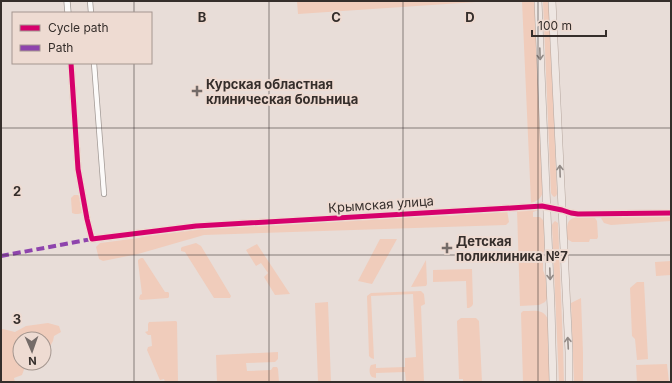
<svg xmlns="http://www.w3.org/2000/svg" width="672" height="383" font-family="Inter,sans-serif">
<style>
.green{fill:#f0ccbb}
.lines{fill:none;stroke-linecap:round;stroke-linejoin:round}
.minor-casing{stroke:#a19995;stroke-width:6}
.tertiary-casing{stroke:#a19995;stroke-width:7}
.primary-casing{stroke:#b4a59d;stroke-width:8}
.minor{stroke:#fcfaf9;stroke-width:4.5}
.tertiary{stroke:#fcfaf9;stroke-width:5.5}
.primary{stroke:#eee6e2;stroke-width:7}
.quiet{stroke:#8e44ad;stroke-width:4;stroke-dasharray:8 4;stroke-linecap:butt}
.cycleway-casing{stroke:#eedbd2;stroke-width:8}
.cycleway{stroke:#d6006c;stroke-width:5}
.oneway{stroke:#928a86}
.grid{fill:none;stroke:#352e2b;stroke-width:1;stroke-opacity:0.55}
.poi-dot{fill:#746b68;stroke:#eedbd2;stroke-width:1.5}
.labels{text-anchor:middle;stroke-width:4;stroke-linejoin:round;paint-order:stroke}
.poi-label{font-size:13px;font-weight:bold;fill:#352e2b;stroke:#eedbd2;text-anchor:start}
.street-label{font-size:13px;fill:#352e2b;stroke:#eedbd2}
.grid-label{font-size:13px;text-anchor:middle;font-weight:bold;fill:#352e2b;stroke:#eedbd2;stroke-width:4;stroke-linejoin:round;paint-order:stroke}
</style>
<rect width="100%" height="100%" fill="#e8ddd8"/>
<g class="green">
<path d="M 297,1 L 491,1 L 298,14 Z"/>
<path d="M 522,1 L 535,1 L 543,192 C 541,198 538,201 531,203 Z"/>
<path d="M 543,1 L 549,1 L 557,194 L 556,196 L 554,197 L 552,195 L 551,193 Z"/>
<path d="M 74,195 L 78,195 L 80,196 L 83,213 L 78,214 L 75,214 L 72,213 L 71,198 Z"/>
<path d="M 539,207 L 538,210 L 533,212 L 533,217 L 540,217 L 543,220 L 545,224 L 545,245 L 543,256 L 543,270 L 547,281 L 548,297 L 545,302 L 539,305 L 520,306 L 517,209 Z"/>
<path d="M 507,210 L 509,222 L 506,225 L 204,235 L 138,254 L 103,261 L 99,259 L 96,247 L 100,243 L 139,238 L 149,235 L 195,229 L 433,214 L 444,216 L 460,215 L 470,212 Z"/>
<path d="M 671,214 L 671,221 L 611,225 L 604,223 L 601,218 L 603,216 Z"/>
<path d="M 591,217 L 595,218 L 597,221 L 598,237 L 597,239 L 590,239 L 589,242 L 572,242 L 567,239 C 566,215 570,218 591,217 Z"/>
<path d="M 555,221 L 558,223 L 563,347 L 564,382 L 559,382 L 552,225 L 553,223 Z"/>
<path d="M 380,239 L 397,239 L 372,284 L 358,281 Z"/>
<path d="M 196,243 L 201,246 L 231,296 L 230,298 L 214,298 L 185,252 L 181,251 L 181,248 L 182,247 Z"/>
<path d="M 257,244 L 290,294 L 275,295 L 264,277 L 268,273 L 261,263 L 256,266 L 246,250 Z"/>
<path d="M 141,258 L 143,258 L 165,292 L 168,292 L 169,293 L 169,297 L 168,298 L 141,300 L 139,299 L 140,295 L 142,294 L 138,262 L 138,260 Z"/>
<path d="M 426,260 L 427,284 L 426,286 L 411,287 Z"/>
<path d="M 671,261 L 671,275 L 656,276 L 655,262 Z"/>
<path d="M 472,269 L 473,304 L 472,306 L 469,308 L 467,308 L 466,281 L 433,282 L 433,270 Z"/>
<path d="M 637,282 L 644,282 L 648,359 L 637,360 L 635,339 L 632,336 L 630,288 Z"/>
<path d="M 421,291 L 424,294 L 425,304 L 421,306 L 424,382 L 406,382 L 405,372 L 376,373 L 376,378 L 372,377 C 369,374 369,368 371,365 L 376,364 L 376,368 L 405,367 L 405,358 L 416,357 L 413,294 L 371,296 L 374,359 L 371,358 L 369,356 L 367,296 L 371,293 Z"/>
<path d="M 581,298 L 583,353 L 583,381 L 582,382 L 574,382 L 571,303 Z"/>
<path d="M 328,302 L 331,382 L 318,382 L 315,303 Z"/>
<path d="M 523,311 C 533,311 543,308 548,319 L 550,382 L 523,382 L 521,313 Z"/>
<path d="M 461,318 L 476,318 L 479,321 L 482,382 L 463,382 L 463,379 L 459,379 L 457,321 Z"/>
<path d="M 176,321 L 177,322 L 178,382 L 165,382 L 164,379 L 160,380 L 159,378 L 147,350 L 148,347 L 152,346 L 151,335 L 148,335 L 145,332 L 148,331 L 148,324 L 149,322 Z"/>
<path d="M 48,323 L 59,326 L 61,332 L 54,336 L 53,341 L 47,352 L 44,352 L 44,339 L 20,339 L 20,355 L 15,357 L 20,358 L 20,363 L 26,363 L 26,364 L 22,375 L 14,378 L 15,382 L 1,382 L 1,329 L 3,329 L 15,332 L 26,326 Z"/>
<path d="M 278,352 L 278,359 L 275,362 L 246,363 L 247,371 L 271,370 L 273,367 L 277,367 L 278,369 L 279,382 L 217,382 L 216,355 Z"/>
<path d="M 667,364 L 669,382 L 637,382 L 636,365 Z"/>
</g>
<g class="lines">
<g class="minor-casing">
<g id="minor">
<path d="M 90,1 L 91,13"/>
<path d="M 94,63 L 104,194"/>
</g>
</g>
<g class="tertiary-casing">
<g id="tertiary">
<path d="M 67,1 L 68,13"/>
<path d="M 71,63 L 78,169 L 87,219 L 92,239 L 196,226 L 511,208 L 542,206 L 562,210 L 571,213 L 578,214 L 671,213"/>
</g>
</g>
<g class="primary-casing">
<g id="primary">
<path d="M 538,1 L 551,307 L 553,382"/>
<path d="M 552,1 L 569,352 L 569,382"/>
</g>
</g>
<use href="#minor" class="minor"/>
<use href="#tertiary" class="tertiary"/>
<use href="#primary" class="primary"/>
<path class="quiet" d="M 1,256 L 92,239"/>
<g class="cycleway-casing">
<path id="cycleway" d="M 71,63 L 78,169 L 87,219 L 92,239 L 196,226 L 511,208 L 542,206 L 562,210 L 571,213 L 578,214 L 671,213"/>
</g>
<use href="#cycleway" class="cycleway"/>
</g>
<defs><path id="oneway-shaft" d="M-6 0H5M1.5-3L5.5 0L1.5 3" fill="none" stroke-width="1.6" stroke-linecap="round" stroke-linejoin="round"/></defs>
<g class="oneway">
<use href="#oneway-shaft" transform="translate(540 54) rotate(88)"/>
<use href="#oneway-shaft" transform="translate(560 171) rotate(-92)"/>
<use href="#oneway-shaft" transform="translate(550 274) rotate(88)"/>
<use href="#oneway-shaft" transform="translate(568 343) rotate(-93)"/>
</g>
<path class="grid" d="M 134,1 L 134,13M 269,1 L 269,382M 403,1 L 403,382M 538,1 L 538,382M 134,63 L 134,382M 1,128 L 671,128M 1,255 L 671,255"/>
<g class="poi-dot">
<path d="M195 85h4v4h4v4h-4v4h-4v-4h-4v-4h4z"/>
<path d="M445 242h4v4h4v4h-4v4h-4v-4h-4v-4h4z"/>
</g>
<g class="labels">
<g class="poi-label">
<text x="206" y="89">Курская областная<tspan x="206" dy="15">клиническая больница</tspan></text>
<text x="456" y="246">Детская<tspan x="456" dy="15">поликлиника №7</tspan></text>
</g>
<g class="street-label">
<text transform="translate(381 204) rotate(-4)" y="5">Крымская улица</text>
</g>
</g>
<g class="grid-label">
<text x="202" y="22">B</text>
<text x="336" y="22">C</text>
<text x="470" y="22">D</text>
<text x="17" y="196">2</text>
<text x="17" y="324">3</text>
</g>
<rect width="672" height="383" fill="none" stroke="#352e2b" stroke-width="4"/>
<rect x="12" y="12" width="140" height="52" fill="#eedbd2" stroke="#a4968f"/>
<rect x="20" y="25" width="20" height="6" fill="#d6006c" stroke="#a4968f"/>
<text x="48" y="32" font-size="12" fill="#352e2b">Cycle path</text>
<rect x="20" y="45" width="20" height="6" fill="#8e44ad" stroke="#a4968f"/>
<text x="48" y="52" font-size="12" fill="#352e2b">Path</text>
<g transform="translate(32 351) rotate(178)"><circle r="19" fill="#eedbd2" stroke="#a4968f"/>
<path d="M0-3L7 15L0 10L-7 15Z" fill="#746b68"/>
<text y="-6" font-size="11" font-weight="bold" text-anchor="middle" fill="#352e2b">N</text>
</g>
<path d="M532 30v6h74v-6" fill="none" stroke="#352e2b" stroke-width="2"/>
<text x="538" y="30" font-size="12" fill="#352e2b" stroke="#eedbd2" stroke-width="3" paint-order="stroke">100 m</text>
</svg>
